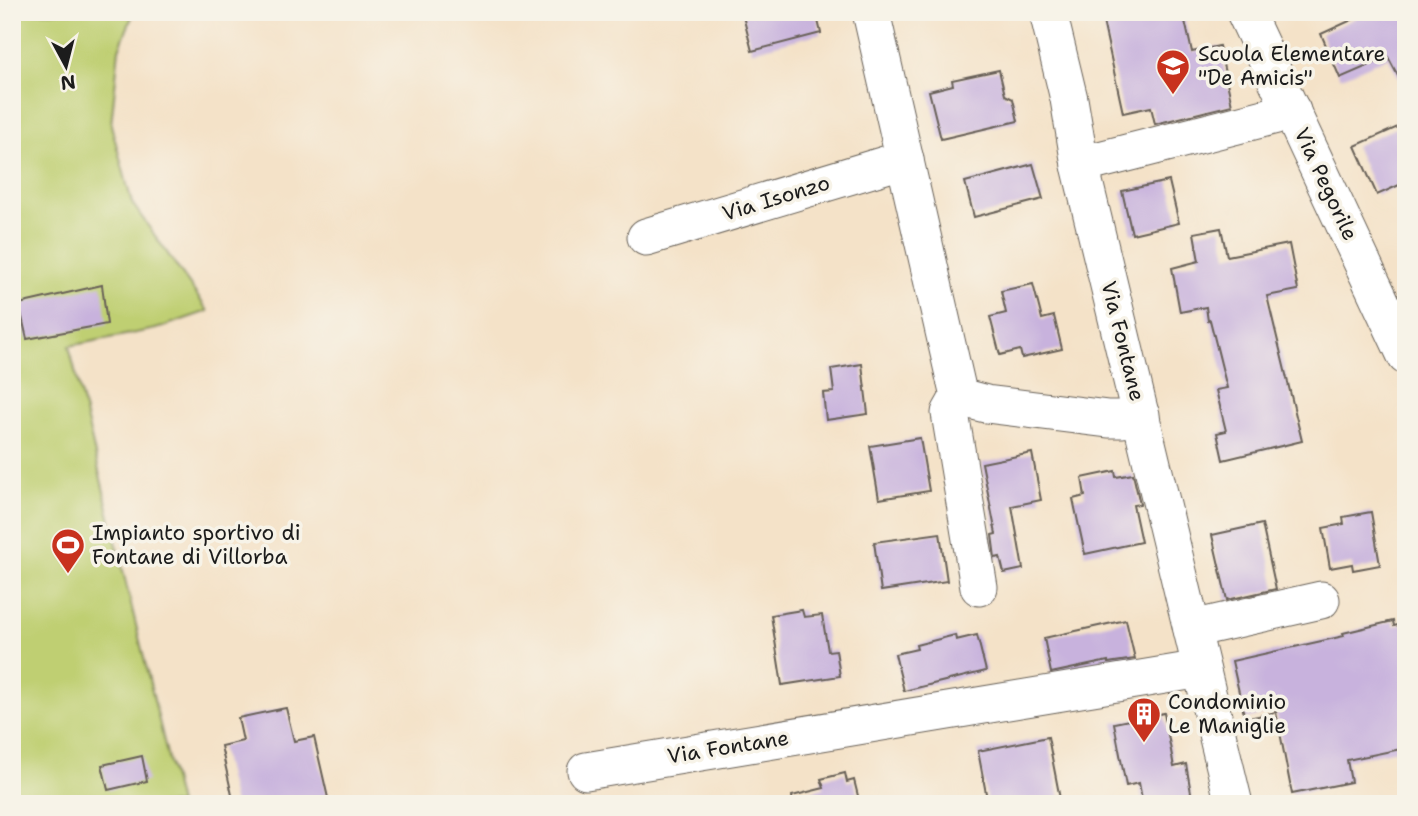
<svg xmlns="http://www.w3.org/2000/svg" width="1418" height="816" font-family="'Shantell Sans',sans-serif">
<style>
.green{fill:#bfcf72;stroke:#6e7647;stroke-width:2}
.building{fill:#c8b2dd}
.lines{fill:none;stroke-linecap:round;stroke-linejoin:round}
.minor-casing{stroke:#686158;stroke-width:39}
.minor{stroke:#fff;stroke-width:37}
.labels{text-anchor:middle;stroke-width:7;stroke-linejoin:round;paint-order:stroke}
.poi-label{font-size:21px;fill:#1c1c1c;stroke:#f7f3e8;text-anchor:start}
.street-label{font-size:21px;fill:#1c1c1c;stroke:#f7f3e8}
</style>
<rect width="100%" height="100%" fill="#f7f3e8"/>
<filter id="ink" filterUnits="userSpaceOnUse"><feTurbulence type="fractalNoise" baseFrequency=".0143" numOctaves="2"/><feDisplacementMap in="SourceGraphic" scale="14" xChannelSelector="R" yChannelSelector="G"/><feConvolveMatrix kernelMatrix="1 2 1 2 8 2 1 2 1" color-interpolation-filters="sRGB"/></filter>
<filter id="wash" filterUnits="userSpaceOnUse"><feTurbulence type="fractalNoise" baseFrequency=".00686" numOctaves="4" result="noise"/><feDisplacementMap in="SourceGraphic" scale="28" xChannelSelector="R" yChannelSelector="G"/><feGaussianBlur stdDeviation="1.57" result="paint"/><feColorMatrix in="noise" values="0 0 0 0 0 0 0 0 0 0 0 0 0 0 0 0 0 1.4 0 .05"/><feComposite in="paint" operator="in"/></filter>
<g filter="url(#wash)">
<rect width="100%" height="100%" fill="#f4e2c8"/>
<path class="green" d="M 12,12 L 134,12 L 119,49 L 111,125 L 132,203 L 208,311 L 156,329 L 69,346 L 179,804 L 12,804 Z"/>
<g id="blocks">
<g class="building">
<path d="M 742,12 L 816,12 L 821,33 L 752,51 Z"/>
<path d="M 1101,12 L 1183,12 L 1192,52 L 1219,46 L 1232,105 L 1155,124 L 1151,107 L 1123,113 Z"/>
<path d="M 1353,12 L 1406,12 L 1406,91 L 1388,57 L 1340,78 L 1321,34 L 1356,18 Z"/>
<path d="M 999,70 L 1005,95 L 1013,99 L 1018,121 L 941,139 L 929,91 L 953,85 L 952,80 Z"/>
<path d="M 1400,126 L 1406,139 L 1406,182 L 1377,195 L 1355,146 Z"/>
<path d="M 1033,164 L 1043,199 L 974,217 L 965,182 Z"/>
<path d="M 1169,181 L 1179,223 L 1132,234 L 1122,191 Z"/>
<path d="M 1221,228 L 1227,256 L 1289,244 L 1298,290 L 1267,296 L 1302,441 L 1223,460 L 1217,433 L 1226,431 L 1216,390 L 1227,388 L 1210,320 L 1208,321 L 1206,307 L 1180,312 L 1172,268 L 1199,261 L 1194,233 Z"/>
<path d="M 1033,284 L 1042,319 L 1054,316 L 1062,349 L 1022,358 L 1020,350 L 1000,355 L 990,317 L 1006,313 L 1001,291 Z"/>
<path d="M 102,285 L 107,324 L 27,339 L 19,304 Z"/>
<path d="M 862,364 L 868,414 L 826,420 L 823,393 L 834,392 L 831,369 Z"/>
<path d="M 920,438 L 929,491 L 879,499 L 870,446 Z"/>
<path d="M 1032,453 L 1041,500 L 1012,506 L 1023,569 L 1004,573 L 1000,557 L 995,558 L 992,535 L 996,534 L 982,463 Z"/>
<path d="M 1115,471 L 1116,477 L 1133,474 L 1140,504 L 1133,505 L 1141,542 L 1085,554 L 1073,499 L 1085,496 L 1082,478 Z"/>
<path d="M 1371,512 L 1380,565 L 1353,570 L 1352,564 L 1330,568 L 1323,528 L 1344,524 L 1343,517 Z"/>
<path d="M 1262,524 L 1276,589 L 1227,600 L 1212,535 Z"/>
<path d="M 940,533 L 947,581 L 881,591 L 874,542 Z"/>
<path d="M 802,610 L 804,617 L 822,615 L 828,651 L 836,650 L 840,676 L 782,685 L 771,615 Z"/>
<path d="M 1126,620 L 1135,659 L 1108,663 L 1108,661 L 1051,673 L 1044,638 Z"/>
<path d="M 1393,621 L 1394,626 L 1406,623 L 1406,748 L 1347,760 L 1351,782 L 1292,794 L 1276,712 L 1245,719 L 1232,661 L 1344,636 L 1343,633 Z"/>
<path d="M 955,635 L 956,640 L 977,635 L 986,671 L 904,691 L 895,654 L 917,649 L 916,645 Z"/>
<path d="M 286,708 L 294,741 L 314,737 L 328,798 L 302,804 L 234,804 L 221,746 L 243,741 L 238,718 Z"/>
<path d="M 1164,713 L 1174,767 L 1186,764 L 1193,804 L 1143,804 L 1139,783 L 1126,786 L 1114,723 Z"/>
<path d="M 1048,737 L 1061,804 L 988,804 L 978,751 Z"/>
<path d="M 142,756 L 147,781 L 108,790 L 102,765 Z"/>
<path d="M 845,773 L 847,782 L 854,780 L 860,804 L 793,804 L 792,796 L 824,788 L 821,779 Z"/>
</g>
</g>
</g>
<g filter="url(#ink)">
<use href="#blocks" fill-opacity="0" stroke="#686158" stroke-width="2"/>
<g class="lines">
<g class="minor-casing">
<g id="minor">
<path d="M 871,12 L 959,397 L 950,413 L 979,587"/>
<path d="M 1048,12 L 1069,99 L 1080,165 L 1234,804"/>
<path d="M 1245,12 L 1406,356"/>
<path d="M 1080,165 L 1292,111"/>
<path d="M 646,237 L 905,159"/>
<path d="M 959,397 L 986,404 L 1108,419 L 1123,419 L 1141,415"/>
<path d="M 1192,629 L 1321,600"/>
<path d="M 586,771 L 1201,669"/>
</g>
</g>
<use href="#minor" class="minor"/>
</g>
</g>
<defs>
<g id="school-pin" transform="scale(1.75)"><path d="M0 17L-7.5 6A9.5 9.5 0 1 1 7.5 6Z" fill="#c8321e" stroke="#f7f3e8"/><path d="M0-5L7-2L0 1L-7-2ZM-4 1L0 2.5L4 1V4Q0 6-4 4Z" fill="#fff"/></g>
<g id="stadium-pin" transform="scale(1.75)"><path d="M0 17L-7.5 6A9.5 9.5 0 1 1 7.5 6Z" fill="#c8321e" stroke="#f7f3e8"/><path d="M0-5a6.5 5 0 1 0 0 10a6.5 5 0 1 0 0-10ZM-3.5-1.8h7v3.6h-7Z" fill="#fff"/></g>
<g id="building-pin" transform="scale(1.75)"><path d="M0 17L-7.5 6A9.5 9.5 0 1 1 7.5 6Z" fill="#c8321e" stroke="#f7f3e8"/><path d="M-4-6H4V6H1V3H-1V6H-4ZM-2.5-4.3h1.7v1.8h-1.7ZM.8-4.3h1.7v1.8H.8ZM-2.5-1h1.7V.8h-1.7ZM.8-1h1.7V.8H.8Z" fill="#fff"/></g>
</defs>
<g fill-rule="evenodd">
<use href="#school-pin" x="1173" y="66"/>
<use href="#stadium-pin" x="68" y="545"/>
<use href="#building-pin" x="1144" y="714"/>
</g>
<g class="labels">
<g class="poi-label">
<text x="1198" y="61">Scuola Elementare<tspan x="1198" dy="24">"De Amicis"</tspan></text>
<text x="92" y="540">Impianto sportivo di<tspan x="92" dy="24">Fontane di Villorba</tspan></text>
<text x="1168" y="709">Condominio<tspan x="1168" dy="24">Le Maniglie</tspan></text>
</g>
<g class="street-label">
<text transform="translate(1326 184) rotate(65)" y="7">Via Pegorile</text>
<text transform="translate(776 198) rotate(-17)" y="7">Via Isonzo</text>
<text transform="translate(1123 341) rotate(76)" y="7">Via Fontane</text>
<text transform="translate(728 747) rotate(-9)" y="7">Via Fontane</text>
</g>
</g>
<rect width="1418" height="816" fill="none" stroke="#f7f3e8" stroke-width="42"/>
<g transform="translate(66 66) rotate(173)" stroke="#f7f3e8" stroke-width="5" paint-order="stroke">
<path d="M0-5L12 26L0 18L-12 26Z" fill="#1c1c1c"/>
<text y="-10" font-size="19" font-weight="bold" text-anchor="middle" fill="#1c1c1c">N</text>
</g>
</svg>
